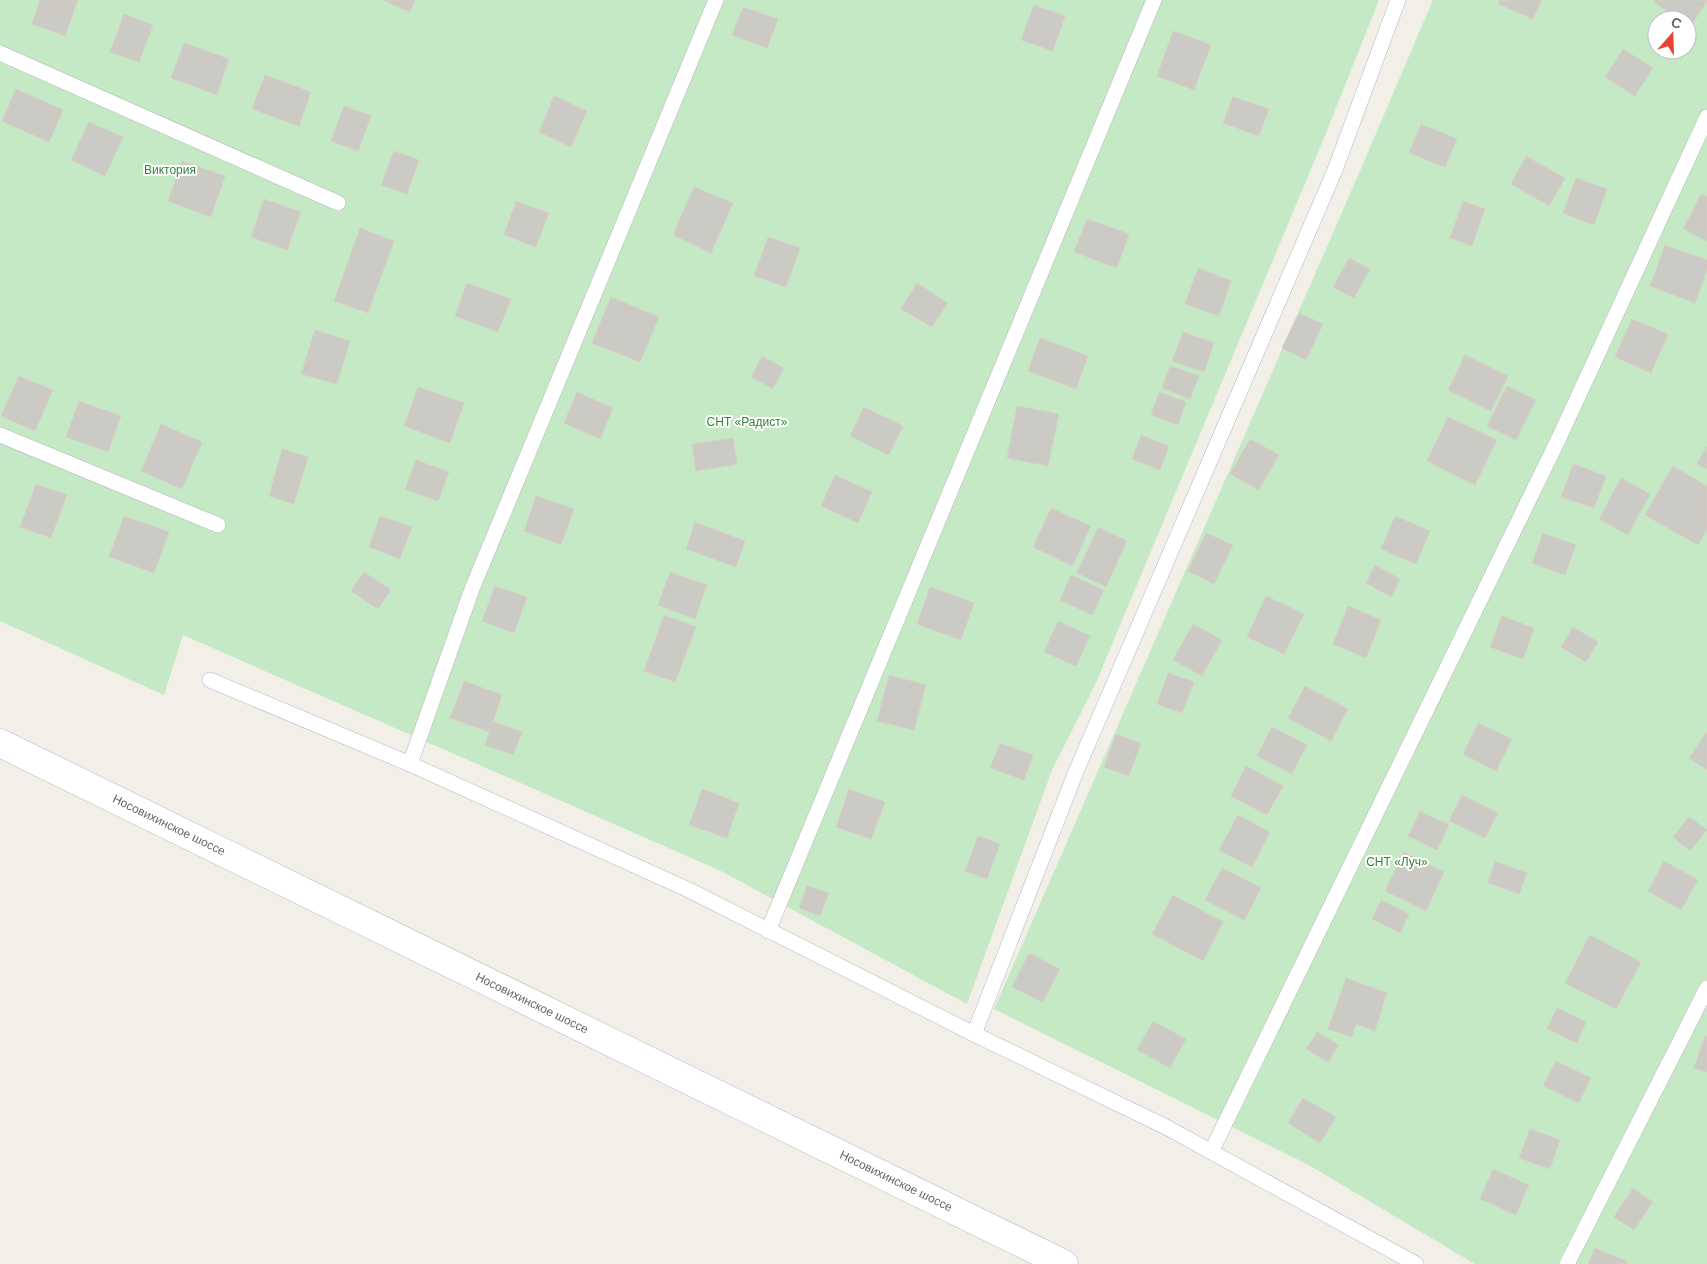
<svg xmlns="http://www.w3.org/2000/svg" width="1707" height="1264" font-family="Arial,sans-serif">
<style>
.green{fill:#c5e8c5;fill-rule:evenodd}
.building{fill:#cccac5;stroke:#d6d1c6}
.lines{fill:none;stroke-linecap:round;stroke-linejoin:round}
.service-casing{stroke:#b5b8bc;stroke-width:16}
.secondary-casing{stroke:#b6babf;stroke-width:29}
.service{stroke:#fff;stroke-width:15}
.secondary{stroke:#fff;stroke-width:28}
.labels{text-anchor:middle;stroke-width:4;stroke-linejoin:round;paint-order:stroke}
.park-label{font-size:12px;fill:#348238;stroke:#fff}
.street-label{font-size:12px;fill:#5f6368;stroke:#fff}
</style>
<rect width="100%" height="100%" fill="#f1efe8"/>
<g class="green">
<path d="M 0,0 L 1379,0 L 1324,138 L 1095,685 L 1052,770 L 967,1004 L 721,871 L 183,635 L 164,695 L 0,621 Z"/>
<path d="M 1433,0 L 1707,0 L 1707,1264 L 1475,1264 L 1307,1164 L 994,1009 L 1360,171 ZM 1657,20 L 1687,20 L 1687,50 L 1657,50 Z"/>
</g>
<g class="building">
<path d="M 40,0 L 78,0 L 65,36 L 32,24 Z"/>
<path d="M 382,0 L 415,0 L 410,12 Z"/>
<path d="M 1500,0 L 1542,0 L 1533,19 L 1498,4 Z"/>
<path d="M 1655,0 L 1707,0 L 1707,1 L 1691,26 L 1687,24 L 1687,20 L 1681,20 L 1654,2 Z"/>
<path d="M 1034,5 L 1065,16 L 1053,51 L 1021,40 Z"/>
<path d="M 743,7 L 778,19 L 767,48 L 732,35 Z"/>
<path d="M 124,14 L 153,25 L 139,62 L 110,52 Z"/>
<path d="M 1173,31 L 1211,45 L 1194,90 L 1157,76 Z"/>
<path d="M 184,43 L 229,59 L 217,95 L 171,78 Z"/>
<path d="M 1623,49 L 1653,68 L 1635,96 L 1605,77 Z"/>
<path d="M 265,75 L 311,92 L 299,126 L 252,109 Z"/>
<path d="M 16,89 L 63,110 L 49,142 L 2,121 Z"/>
<path d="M 554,96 L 587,111 L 571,147 L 539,132 Z"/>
<path d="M 1233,97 L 1269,109 L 1259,136 L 1223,123 Z"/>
<path d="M 344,106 L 371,116 L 358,151 L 331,141 Z"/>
<path d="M 89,122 L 123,137 L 105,176 L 71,160 Z"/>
<path d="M 1421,124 L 1457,139 L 1445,167 L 1409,153 Z"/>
<path d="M 394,151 L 419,160 L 407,194 L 381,185 Z"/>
<path d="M 1526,156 L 1565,178 L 1549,206 L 1511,184 Z"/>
<path d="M 182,161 L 225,176 L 211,217 L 168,201 Z"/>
<path d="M 1576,178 L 1607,189 L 1594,225 L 1563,213 Z"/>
<path d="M 694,187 L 733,203 L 711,253 L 673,235 Z"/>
<path d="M 1701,194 L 1707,197 L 1707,241 L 1683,229 Z"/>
<path d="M 264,199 L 301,212 L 287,250 L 251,237 Z"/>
<path d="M 516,201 L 549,213 L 536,247 L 504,235 Z"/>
<path d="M 1463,201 L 1485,209 L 1472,246 L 1450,238 Z"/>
<path d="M 1087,219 L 1129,234 L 1117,268 L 1074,252 Z"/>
<path d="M 360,228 L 394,241 L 368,313 L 334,301 Z"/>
<path d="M 768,237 L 800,248 L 786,287 L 754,276 Z"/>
<path d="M 1665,245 L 1707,260 L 1707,270 L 1695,303 L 1650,286 Z"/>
<path d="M 1349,258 L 1370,269 L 1354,298 L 1333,287 Z"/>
<path d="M 1198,268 L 1231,281 L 1219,316 L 1185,304 Z"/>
<path d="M 467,283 L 511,299 L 498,332 L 455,316 Z"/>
<path d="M 917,283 L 948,303 L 932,327 L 901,309 Z"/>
<path d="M 611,297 L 659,317 L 640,362 L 592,343 Z"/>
<path d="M 1299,313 L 1323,324 L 1306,360 L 1282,348 Z"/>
<path d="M 1632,319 L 1668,334 L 1651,373 L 1615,357 Z"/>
<path d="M 315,330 L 350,341 L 337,384 L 301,374 Z"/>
<path d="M 1183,332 L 1214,343 L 1204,372 L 1172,361 Z"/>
<path d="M 1040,338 L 1088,356 L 1076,389 L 1028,371 Z"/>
<path d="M 1465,355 L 1508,376 L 1491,411 L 1448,390 Z"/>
<path d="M 762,356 L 784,368 L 773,389 L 751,377 Z"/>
<path d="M 1170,366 L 1199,376 L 1190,399 L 1162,388 Z"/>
<path d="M 19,376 L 53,390 L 35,431 L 1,416 Z"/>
<path d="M 1507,386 L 1536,400 L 1516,440 L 1487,426 Z"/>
<path d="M 418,387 L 464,403 L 450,443 L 404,426 Z"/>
<path d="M 577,392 L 613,408 L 600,439 L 564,423 Z"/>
<path d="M 1159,392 L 1186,402 L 1178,425 L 1151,415 Z"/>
<path d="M 79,401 L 121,416 L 108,452 L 66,437 Z"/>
<path d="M 1017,406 L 1059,414 L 1048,466 L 1007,458 Z"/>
<path d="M 864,407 L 903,426 L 889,455 L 850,436 Z"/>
<path d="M 1448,417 L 1497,440 L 1475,485 L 1427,461 Z"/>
<path d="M 161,424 L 202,442 L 182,489 L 141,471 Z"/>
<path d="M 1141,435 L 1169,446 L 1160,470 L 1132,459 Z"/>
<path d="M 733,438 L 737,464 L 696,471 L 692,444 Z"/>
<path d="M 1250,439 L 1279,455 L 1259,490 L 1230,474 Z"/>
<path d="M 1707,446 L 1707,469 L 1697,464 Z"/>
<path d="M 282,449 L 308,457 L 294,504 L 269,496 Z"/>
<path d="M 416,460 L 449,472 L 438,501 L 405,489 Z"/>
<path d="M 1573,464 L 1606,476 L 1594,508 L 1561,497 Z"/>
<path d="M 1673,466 L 1707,486 L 1707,529 L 1698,545 L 1645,515 Z"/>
<path d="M 835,475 L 872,492 L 858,523 L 821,506 Z"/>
<path d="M 1621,478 L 1650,494 L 1628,535 L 1599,519 Z"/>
<path d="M 36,484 L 67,495 L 51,538 L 20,527 Z"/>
<path d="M 536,496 L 574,509 L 561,545 L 524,531 Z"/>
<path d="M 1051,508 L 1091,526 L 1072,566 L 1033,547 Z"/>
<path d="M 124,516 L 169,532 L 154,573 L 109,557 Z"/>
<path d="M 380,516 L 412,527 L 400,559 L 369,547 Z"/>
<path d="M 1395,516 L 1430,531 L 1416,564 L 1381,549 Z"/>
<path d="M 695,522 L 745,541 L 736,567 L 686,549 Z"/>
<path d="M 1098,527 L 1127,541 L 1106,587 L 1077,573 Z"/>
<path d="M 1206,533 L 1233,545 L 1214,584 L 1188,571 Z"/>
<path d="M 1543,533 L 1576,545 L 1565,575 L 1532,563 Z"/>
<path d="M 1375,565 L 1400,579 L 1391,597 L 1366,583 Z"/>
<path d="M 364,572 L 391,590 L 378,609 L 351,591 Z"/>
<path d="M 670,572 L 707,585 L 695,619 L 658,605 Z"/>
<path d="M 1071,575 L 1104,590 L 1092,615 L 1060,600 Z"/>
<path d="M 495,586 L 527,597 L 514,633 L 482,621 Z"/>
<path d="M 930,587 L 974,603 L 961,640 L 917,624 Z"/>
<path d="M 1266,596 L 1304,614 L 1284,654 L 1247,637 Z"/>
<path d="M 1348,606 L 1381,620 L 1366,658 L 1333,644 Z"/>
<path d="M 664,615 L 696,627 L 675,682 L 644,671 Z"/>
<path d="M 1502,616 L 1534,628 L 1523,659 L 1490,647 Z"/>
<path d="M 1058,621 L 1090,636 L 1076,666 L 1044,652 Z"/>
<path d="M 1193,624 L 1222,640 L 1202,676 L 1173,660 Z"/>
<path d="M 1573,627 L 1598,642 L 1586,662 L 1561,647 Z"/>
<path d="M 1168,673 L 1194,682 L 1182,713 L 1157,704 Z"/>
<path d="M 889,675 L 926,685 L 914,730 L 877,721 Z"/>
<path d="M 464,681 L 502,695 L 489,732 L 450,718 Z"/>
<path d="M 1305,686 L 1348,709 L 1331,741 L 1288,718 Z"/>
<path d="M 493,721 L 522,732 L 513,755 L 485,745 Z"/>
<path d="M 1478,723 L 1512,739 L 1496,771 L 1463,754 Z"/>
<path d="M 1272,727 L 1307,745 L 1292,774 L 1257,756 Z"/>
<path d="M 1707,731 L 1707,770 L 1689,758 Z"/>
<path d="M 1116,734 L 1141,743 L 1129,776 L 1104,767 Z"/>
<path d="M 1000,743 L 1033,755 L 1024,780 L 990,768 Z"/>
<path d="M 1246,766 L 1283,786 L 1267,815 L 1231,796 Z"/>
<path d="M 702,789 L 739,803 L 727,838 L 689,825 Z"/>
<path d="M 849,789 L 885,802 L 871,839 L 836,827 Z"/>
<path d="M 1462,795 L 1498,813 L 1485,838 L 1449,821 Z"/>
<path d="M 1420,811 L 1449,825 L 1437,850 L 1408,836 Z"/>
<path d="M 1238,815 L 1270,832 L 1252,867 L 1219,850 Z"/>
<path d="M 1689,817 L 1707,830 L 1690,851 L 1673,837 Z"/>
<path d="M 978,836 L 1000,844 L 987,879 L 965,871 Z"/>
<path d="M 1404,852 L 1444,872 L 1426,911 L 1385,891 Z"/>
<path d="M 1495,861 L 1527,873 L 1519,894 L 1488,883 Z"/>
<path d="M 1664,861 L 1698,880 L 1681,910 L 1648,891 Z"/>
<path d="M 1222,868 L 1261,888 L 1244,920 L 1205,900 Z"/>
<path d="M 807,886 L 829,893 L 820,916 L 799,908 Z"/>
<path d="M 1173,895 L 1223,922 L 1203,961 L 1152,934 Z"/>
<path d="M 1381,900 L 1409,914 L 1400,933 L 1372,919 Z"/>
<path d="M 1590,935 L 1641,962 L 1616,1009 L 1565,983 Z"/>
<path d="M 1029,953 L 1060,969 L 1043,1002 L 1012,987 Z"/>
<path d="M 1346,978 L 1387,993 L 1375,1031 L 1356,1024 L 1352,1037 L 1328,1029 Z"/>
<path d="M 1557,1008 L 1586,1022 L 1577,1043 L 1547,1029 Z"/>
<path d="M 1153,1021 L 1186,1039 L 1170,1068 L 1137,1050 Z"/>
<path d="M 1317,1032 L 1339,1045 L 1328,1062 L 1306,1049 Z"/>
<path d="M 1705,1036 L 1707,1036 L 1707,1072 L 1694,1068 Z"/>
<path d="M 1556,1061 L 1591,1078 L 1579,1103 L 1543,1086 Z"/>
<path d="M 1303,1098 L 1336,1117 L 1320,1143 L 1288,1123 Z"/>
<path d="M 1530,1129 L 1560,1140 L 1550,1169 L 1519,1158 Z"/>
<path d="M 1493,1169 L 1529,1185 L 1516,1215 L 1480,1199 Z"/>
<path d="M 1633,1188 L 1653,1202 L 1634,1230 L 1614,1217 Z"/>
<path d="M 1595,1248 L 1628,1262 L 1627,1264 L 1588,1264 Z"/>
</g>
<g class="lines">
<g class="service-casing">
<g id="service">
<path d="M 0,53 L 338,203"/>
<path d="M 0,435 L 218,525"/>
<path d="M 210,680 L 410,764 L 689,890 L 974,1034 L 1166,1127 L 1416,1264"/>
<path d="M 410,764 L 472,589 L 716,0"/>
<path d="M 768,931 L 1154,0"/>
<path d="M 974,1034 L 1075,774 L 1335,170 L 1398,0"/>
<path d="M 1211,1152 L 1559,438 L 1707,117"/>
<path d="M 1567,1264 L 1707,988"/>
</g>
</g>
<g class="secondary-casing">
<path id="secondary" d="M 0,743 L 1064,1264"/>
</g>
<use href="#service" class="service"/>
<use href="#secondary" class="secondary"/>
</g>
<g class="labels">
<g class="park-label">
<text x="170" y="174">Виктория</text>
<text x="747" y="426">СНТ «Радист»</text>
<text x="1397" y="866">СНТ «Луч»</text>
</g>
<g class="street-label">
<text transform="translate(169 825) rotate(26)" y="4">Носовихинское шоссе</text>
<text transform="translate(532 1003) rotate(26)" y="4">Носовихинское шоссе</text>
<text transform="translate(896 1181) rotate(26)" y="4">Носовихинское шоссе</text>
</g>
</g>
<g transform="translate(1672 35) rotate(20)"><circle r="24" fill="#ffffff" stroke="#bfc1c3"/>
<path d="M0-4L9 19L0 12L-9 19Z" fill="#ea4335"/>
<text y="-8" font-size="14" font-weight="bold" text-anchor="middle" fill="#5f6368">С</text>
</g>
</svg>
